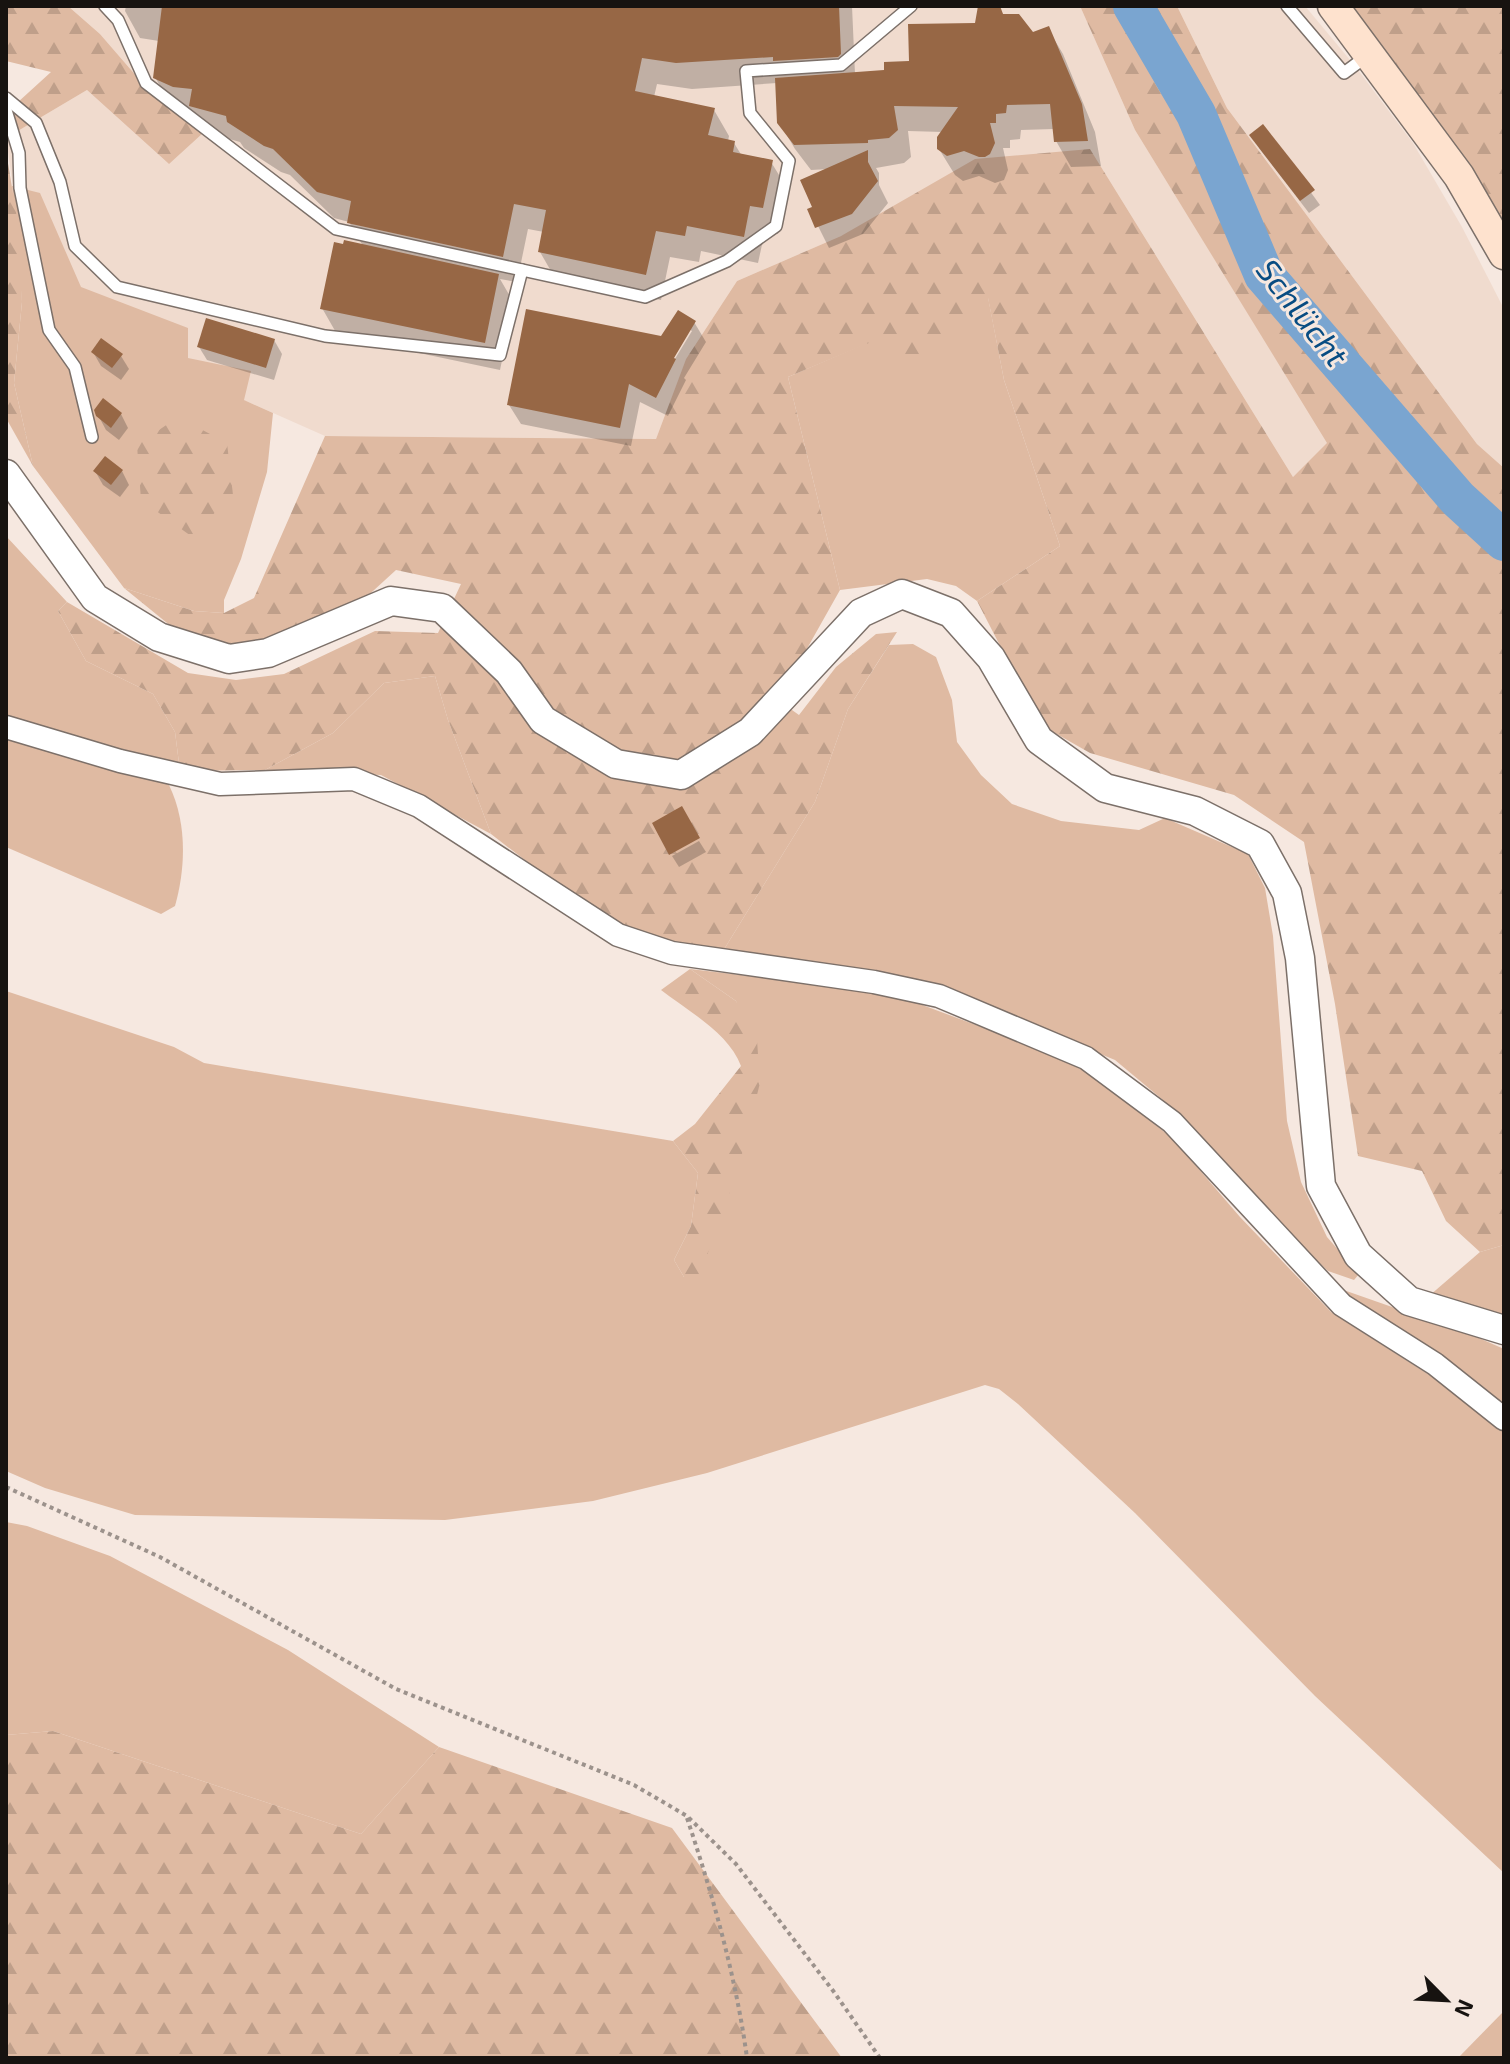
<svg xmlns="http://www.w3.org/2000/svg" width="1510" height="2064" font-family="'Exo 2',sans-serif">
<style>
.built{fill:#f0dbce}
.green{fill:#dfbaa2}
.forest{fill:url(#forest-firs)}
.shadow{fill:#0003;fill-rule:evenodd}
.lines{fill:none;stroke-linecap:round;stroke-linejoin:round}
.river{stroke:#7aa5d0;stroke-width:40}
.building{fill:#976745}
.service-casing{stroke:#7c7069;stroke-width:14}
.minor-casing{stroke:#7c7069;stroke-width:25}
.tertiary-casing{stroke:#7c7069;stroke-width:31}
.secondary-casing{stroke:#7c7069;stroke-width:33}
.path{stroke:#9c928c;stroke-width:4;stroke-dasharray:4 4;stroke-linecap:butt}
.service{stroke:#fff;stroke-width:11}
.minor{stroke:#fff;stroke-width:22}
.tertiary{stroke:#fff;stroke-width:28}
.secondary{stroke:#fee2ce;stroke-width:30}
.labels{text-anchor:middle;stroke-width:6;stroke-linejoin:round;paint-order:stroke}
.water-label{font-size:32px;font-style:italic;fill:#084c82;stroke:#f6e8e0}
</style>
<defs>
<pattern id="forest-firs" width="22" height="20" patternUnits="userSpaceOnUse" patternTransform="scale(2)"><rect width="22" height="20" fill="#dfbaa2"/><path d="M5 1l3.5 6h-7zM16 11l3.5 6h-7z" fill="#bf9f8a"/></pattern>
</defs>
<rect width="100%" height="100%" fill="#f6e8e0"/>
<g class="built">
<path d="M 68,6 L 1080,6 L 1135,130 L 1328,443 L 1293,477 L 1090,149 L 841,236 L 737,281 L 686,359 L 656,439 L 325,436 L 22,302 L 19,230 L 6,138 L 87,90 L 169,164 L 151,93 L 100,34 Z"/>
<path d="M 1177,6 L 1305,6 L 1355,66 L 1413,143 L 1462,227 L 1504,309 L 1504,468 L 1477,444 L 1227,108 Z"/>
</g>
<g class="green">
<path d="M 12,186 L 40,193 L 81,287 L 188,328 L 188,358 L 251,371 L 244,400 L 273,413 L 267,472 L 241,559 L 224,600 L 224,613 L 194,611 L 124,588 L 33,466 L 14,383 L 22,302 Z"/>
<path d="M 988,297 L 1004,380 L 1060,546 L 977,601 L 956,586 L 927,579 L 840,590 L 788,377 L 883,336 Z"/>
<path d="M 6,536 L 67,602 L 58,611 L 86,661 L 153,694 L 175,732 L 180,771 L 6,722 Z"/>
<path d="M 913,644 L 936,657 L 952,700 L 957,742 L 981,775 L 1012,804 L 1061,821 L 1139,830 L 1165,818 L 1248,854 L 1265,888 L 1273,936 L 1287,1121 L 1301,1182 L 1327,1237 L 1359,1274 L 1354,1280 L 1328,1271 L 1287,1233 L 1163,1100 L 1115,1060 L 1069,1041 L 723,951 L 815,802 L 848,709 L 889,645 Z"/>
<path d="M 435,676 L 448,720 L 491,834 L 381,775 L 265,770 L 333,733 L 384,683 Z"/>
<path d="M 6,736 L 154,778 L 169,785 C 187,822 186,867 175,906 L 161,914 L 6,847 Z"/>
<path d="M 690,969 L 867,990 L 917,1003 L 1051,1053 L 1100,1080 L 1173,1139 L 1240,1217 L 1331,1312 L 1434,1378 L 1493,1421 L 1504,1433 L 1504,1873 L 1315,1696 L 1135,1513 L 1018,1404 L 999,1389 L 985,1385 L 707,1473 L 593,1501 L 445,1520 L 135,1515 L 45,1488 L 6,1471 L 6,991 L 174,1047 L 204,1063 L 673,1141 L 698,1173 L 691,1226 L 674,1260 L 684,1277 L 760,1083 L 736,1001 Z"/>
<path d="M 1504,1245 L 1504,1321 L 1429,1296 L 1480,1252 Z"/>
<path d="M 1335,1287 L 1472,1335 L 1504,1349 L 1504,1409 Z"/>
<path d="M 6,1522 L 27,1526 L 110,1556 L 288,1650 L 439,1747 L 361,1834 L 53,1731 L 6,1735 Z"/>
<path d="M 1504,2011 L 1504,2058 L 1458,2058 Z"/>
</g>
<g class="forest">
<path d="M 6,6 L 68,6 L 100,34 L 151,93 L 203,133 L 169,164 L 87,90 L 6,138 L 6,113 L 51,72 L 6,61 Z"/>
<path d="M 1080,6 L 1177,6 L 1227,108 L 1477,444 L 1504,468 L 1504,1245 L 1480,1252 L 1446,1221 L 1422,1171 L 1358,1156 L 1335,1004 L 1304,842 L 1234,795 L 1090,753 L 1041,725 L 977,601 L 1060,546 L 1004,380 L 988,298 L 920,377 L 883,337 L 788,377 L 840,590 L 778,700 L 799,715 L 836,667 L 876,634 L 897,632 L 848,709 L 815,802 L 723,951 L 618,932 L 491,834 L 448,720 L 435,676 L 384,683 L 333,733 L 265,770 L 180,771 L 175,732 L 153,694 L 86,661 L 58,611 L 67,602 L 188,673 L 236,680 L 284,674 L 375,631 L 438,633 L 461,584 L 396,570 L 361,602 L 253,650 L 183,636 L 124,588 L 194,611 L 224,613 L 254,598 L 325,436 L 656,439 L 686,359 L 737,281 L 841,236 L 975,159 L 1090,149 L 1293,477 L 1327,443 L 1135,130 Z"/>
<path d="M 1347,6 L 1504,6 L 1504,234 Z"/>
<path d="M 6,151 L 19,230 L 22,302 L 14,383 L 33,466 L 6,418 Z"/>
<path d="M 178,417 L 227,443 L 233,495 L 191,536 L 141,500 L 137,445 Z"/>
<path d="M 690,969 L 736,1001 L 757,1040 L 760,1083 L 739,1166 L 700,1275 L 684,1277 L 674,1260 L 691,1226 L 698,1173 L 673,1141 L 695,1124 L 741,1066 C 729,1033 688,1011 661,990 Z"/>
<path d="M 53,1731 L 361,1834 L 439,1747 L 672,1828 L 842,2058 L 6,2058 L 6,1735 Z"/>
</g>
<g class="shadow">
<path d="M 126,6 L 852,6 L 855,74 L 887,72 L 911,63 L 977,25 L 980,6 L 998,6 L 1004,16 L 1032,34 L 1048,29 L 1063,54 L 1095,132 L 1101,166 L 1071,167 L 1056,141 L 1054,129 L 1021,130 L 1020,139 L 1010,140 L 1010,148 L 1003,148 L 1008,170 L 1004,180 L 995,183 L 979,176 L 963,181 L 955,175 L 939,149 L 943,132 L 908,131 L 911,157 L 904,163 L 876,168 L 879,173 L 879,185 L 888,203 L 863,234 L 829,248 L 810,210 L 815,208 L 829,169 L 811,170 L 795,149 L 779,122 L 777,83 L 692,89 L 657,84 L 654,97 L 714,110 L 729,136 L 728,141 L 734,143 L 742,156 L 771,162 L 787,188 L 778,234 L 765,231 L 758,263 L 701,251 L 699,262 L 670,257 L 661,300 L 555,278 L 540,252 L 544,232 L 528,229 L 517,282 L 500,279 L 514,303 L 500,370 L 338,336 L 322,308 L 363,246 L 349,222 L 334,218 L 290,175 L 281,172 L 244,148 L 240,142 L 208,133 L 197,114 L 170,104 L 155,77 L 159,41 L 140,38 L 125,11 Z"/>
<path d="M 1263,126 L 1320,205 L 1309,213 L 1259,148 Z"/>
<path d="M 694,322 L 706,342 L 684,378 L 686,380 L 668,416 L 640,402 L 631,446 L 521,424 L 509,405 ZM 689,329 L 692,331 L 670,367 L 667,365 Z"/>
<path d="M 274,340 L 282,354 L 274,380 L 207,360 L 199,347 Z"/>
<path d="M 93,352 L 121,356 L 129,369 L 121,380 L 101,366 Z"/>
<path d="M 121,414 L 128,428 L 119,440 L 106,430 L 98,415 Z"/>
<path d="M 95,471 L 122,471 L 129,485 L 120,497 L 103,485 Z"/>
<path d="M 699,841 L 706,852 L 679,867 L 672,856 Z"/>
</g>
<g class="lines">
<path class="river" d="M 1133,6 L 1196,114 L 1264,275 L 1458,499 L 1504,541"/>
</g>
<g class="building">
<path d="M 162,6 L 839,6 L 841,54 L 838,57 L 773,61 L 773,57 L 676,63 L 642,58 L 635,91 L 715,108 L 708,135 L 735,141 L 733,152 L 773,160 L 763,208 L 750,206 L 744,237 L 687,226 L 685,236 L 656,231 L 646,275 L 538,252 L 546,210 L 514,204 L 503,257 L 347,223 L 351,201 L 317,192 L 273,149 L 264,146 L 227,122 L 226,116 L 189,106 L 192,89 L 173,87 L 153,78 Z"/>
<path d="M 978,6 L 1000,6 L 1003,14 L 1019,14 L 1033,32 L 1049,26 L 1082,104 L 1088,141 L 1054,142 L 1050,104 L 1007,105 L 1006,113 L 996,114 L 996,123 L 990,123 L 995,143 L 990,154 L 985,157 L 979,157 L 964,151 L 947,156 L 937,149 L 937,137 L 958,107 L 894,106 L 898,130 L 889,138 L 868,140 L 868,143 L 794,145 L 777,123 L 775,78 L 884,70 L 884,62 L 909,61 L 908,24 L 975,23 Z"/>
<path d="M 1263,124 L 1315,190 L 1300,201 L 1249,135 Z"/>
<path d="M 868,150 L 868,162 L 878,181 L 852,214 L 815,228 L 807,209 L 812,207 L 800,180 Z"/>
<path d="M 344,240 L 499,274 L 485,343 L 320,309 L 334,242 L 343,244 Z"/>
<path d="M 526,309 L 661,336 L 678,310 L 696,321 L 674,358 L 676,359 L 656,398 L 629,384 L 620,428 L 507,405 Z"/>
<path d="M 206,318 L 275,339 L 266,368 L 197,347 Z"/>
<path d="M 101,338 L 123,354 L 112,368 L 91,352 Z"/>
<path d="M 103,398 L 122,413 L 111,428 L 96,416 L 94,410 Z"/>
<path d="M 105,456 L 123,470 L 111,485 L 93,471 Z"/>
<path d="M 682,806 L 700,838 L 669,855 L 652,823 Z"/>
</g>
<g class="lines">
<g class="service-casing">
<g id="service">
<path d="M 105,6 L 118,20 L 146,83 L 336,229 L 645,297 L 727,261 L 776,226 L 789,161 L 750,113 L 746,71 L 841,65 L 911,6"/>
<path d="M 1287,6 L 1344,73 L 1367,56"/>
<path d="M 6,98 L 36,123 L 60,182 L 75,246 L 117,287 L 325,336 L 500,355 L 522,270"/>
<path d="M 6,110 L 19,153 L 20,188 L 49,330 L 75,367 L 92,437"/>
</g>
</g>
<g class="minor-casing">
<path id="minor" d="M 6,727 L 120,761 L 220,784 L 354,779 L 419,806 L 618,935 L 672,953 L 874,982 L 939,996 L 1086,1058 L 1172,1122 L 1342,1305 L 1435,1364 L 1504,1419"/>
</g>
<g class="tertiary-casing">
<path id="tertiary" d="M 6,474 L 95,598 L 159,637 L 229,659 L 268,653 L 391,601 L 442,608 L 509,672 L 543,720 L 616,764 L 681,775 L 750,732 L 861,613 L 902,594 L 951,613 L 991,658 L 1039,740 L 1105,788 L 1195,811 L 1260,844 L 1287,893 L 1300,958 L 1321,1186 L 1358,1255 L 1409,1301 L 1504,1330"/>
</g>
<g class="secondary-casing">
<path id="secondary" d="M 1333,6 L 1459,176 L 1504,254"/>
</g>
<g class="path">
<path d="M 6,1487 L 160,1557 L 396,1689 L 634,1785 L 687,1816 L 736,1864 L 834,1992 L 880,2058"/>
<path d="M 687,1818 C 713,1896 736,1977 747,2058"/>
</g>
<use href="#service" class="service"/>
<use href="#minor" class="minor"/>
<use href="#tertiary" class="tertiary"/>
<use href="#secondary" class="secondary"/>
</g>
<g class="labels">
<g class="water-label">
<text transform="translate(1302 313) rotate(52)" y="11">Schlücht</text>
</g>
</g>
<rect width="1510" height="2064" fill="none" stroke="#171310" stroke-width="16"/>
<g transform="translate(1446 2000) rotate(114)" stroke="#f6e8e0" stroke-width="6" paint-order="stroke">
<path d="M0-6L14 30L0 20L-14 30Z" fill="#171310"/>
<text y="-12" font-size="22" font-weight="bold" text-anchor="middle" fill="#171310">N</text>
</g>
</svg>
